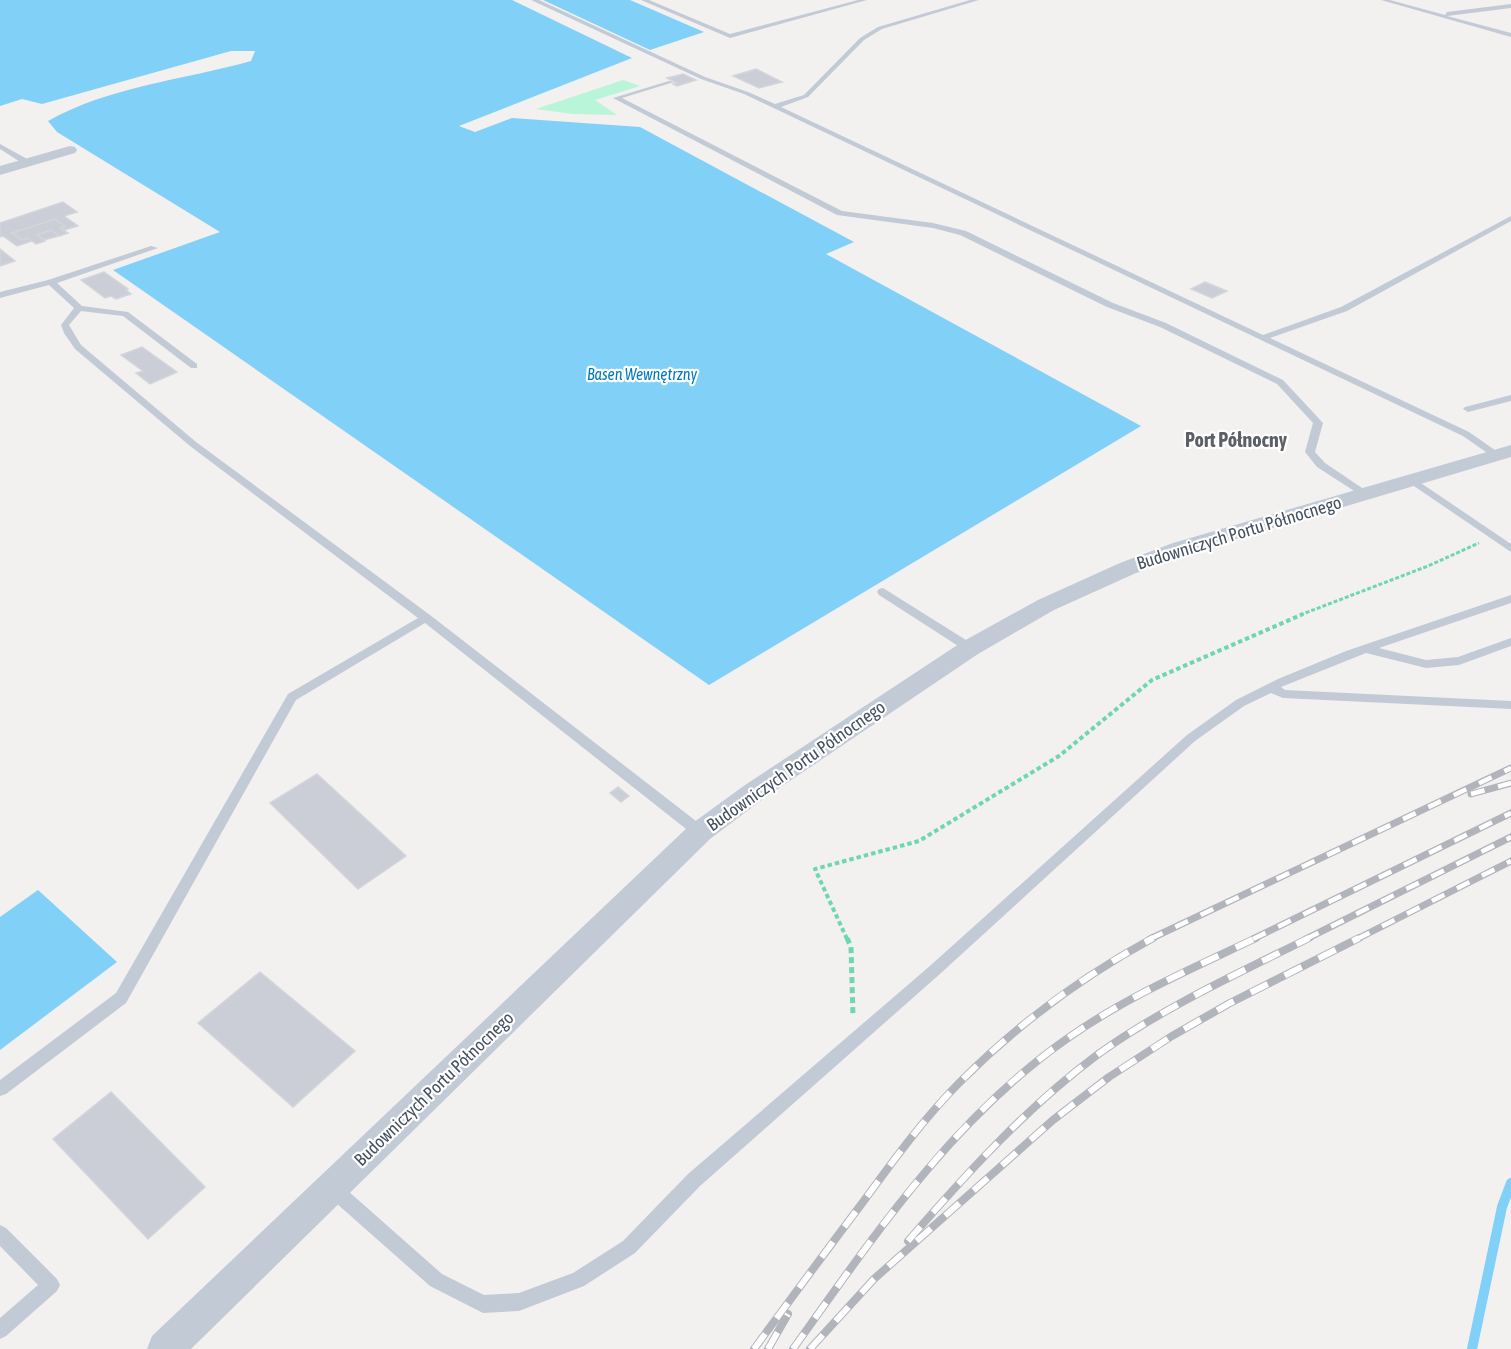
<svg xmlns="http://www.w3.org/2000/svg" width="1511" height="1349" font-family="'Asap Condensed',sans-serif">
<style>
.green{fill:#b9f5d8}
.water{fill:#81d0f7}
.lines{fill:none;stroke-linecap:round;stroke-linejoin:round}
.stream{stroke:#81d0f7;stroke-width:10}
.building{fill:#cbced6;stroke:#d3d5dc;stroke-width:1.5}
.path-far2{stroke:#6dd7b0;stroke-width:3;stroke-dasharray:4 2;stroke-linecap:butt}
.path-far1{stroke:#6dd7b0;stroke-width:4;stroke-dasharray:4.5 3;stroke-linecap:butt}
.path{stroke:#6dd7b0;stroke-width:5;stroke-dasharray:6 4;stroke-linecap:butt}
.service{fill:#c2cad6;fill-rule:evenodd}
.minor{fill:#c2cad6;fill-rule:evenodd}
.rail-far1-casing{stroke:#b1b4bb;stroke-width:7}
.rail-casing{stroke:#b1b4bb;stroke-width:8}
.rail-far1{stroke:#fff;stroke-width:4.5;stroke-dasharray:14;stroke-linecap:butt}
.rail{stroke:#fff;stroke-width:6;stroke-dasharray:19;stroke-linecap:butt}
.labels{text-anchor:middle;stroke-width:4.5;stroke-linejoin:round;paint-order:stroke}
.far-water-label{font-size:16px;font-style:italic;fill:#007bb8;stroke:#fff}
.street-label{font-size:18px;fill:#455060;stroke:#fff}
.neighbourhood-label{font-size:20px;font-weight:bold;fill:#5b5f66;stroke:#fff}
</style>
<rect width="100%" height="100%" fill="#f3f0f0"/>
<path class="green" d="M 623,80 L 640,86 L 595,100 L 617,115 L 573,114 L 536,109 Z"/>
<g class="water">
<path d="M 0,0 L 512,0 L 632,58 L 459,126 L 475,132 L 512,118 L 640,127 L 854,242 L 826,254 L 1141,426 L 709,685 L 113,270 L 220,232 L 57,132 L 48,121 C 110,86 184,80 251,61 L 255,51 L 231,51 L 42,104 L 22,99 L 0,106 Z"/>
<path d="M 543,0 L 630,0 L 704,32 L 650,50 Z"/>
<path d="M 38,890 L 117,962 L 0,1050 L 0,917 Z"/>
</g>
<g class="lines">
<path class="stream" d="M 1472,1349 L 1502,1207 L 1511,1183"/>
</g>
<g class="building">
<path d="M 756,69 L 782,82 L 759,88 L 733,76 Z"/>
<path d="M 683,74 L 696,80 L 677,86 L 673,84 L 677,83 L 667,78 Z"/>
<path d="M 63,202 L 77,212 L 64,216 L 78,226 L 64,230 L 60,228 L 65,226 L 55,219 L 12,233 L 22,240 L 28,238 L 32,241 L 17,246 L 3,236 L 0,237 L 0,223 Z"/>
<path d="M 55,219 L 65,226 L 60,228 L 68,233 L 60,236 L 51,230 L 37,235 L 45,241 L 36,244 L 28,238 L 22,240 L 12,233 Z"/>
<path d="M 51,230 L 59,236 L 44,240 L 37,235 Z"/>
<path d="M 0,249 L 15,261 L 0,266 Z"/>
<path d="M 104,272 L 128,289 L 126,290 L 131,294 L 116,299 L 111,296 L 105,298 L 81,280 Z"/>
<path d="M 1205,282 L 1227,291 L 1212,298 L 1191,289 Z"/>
<path d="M 142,347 L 177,372 L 150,384 L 136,373 L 143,371 L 121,355 Z"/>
<path d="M 317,774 L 406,856 L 358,889 L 270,803 Z"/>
<path d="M 618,787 L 629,796 L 621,802 L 610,793 Z"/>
<path d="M 260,972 L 355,1051 L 293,1107 L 198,1023 Z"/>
<path d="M 111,1092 L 205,1187 L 148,1239 L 53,1139 Z"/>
</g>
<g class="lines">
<path class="path-far2" d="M 1300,615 L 1428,566 L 1479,543"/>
<path class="path-far1" d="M 847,939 L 815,869 L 919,841 L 1059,756 L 1152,680 L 1303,614"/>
<path class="path" d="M 847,938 L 851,947 L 853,1017"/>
<g class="service">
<path d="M 531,0 L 539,0 L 705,77 L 748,92 L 775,104 L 804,95 L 860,38 L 878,27 L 970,0 L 979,0 L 882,29 L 864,40 L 808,97 L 781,107 L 1263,335 L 1341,307 L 1511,216 L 1511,221 L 1347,311 L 1270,338 L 1469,432 L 1502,455 L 1497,458 L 1493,457 L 1463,436 L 744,94 L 701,79 Z"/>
<path d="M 641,0 L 649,0 L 730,34 L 858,0 L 867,0 L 730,38 Z"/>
<path d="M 1381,0 L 1390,0 L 1445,15 L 1447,12 L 1511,4 L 1511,8 L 1447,16 L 1511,33 L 1511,37 Z"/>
<path d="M 669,81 L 674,82 L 622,98 L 842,211 L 933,223 L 966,231 L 1113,303 L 1166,323 L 1283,380 L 1323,423 L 1315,452 L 1325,463 L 1371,494 L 1370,496 L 1362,496 L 1317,467 L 1305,452 L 1313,423 L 1277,384 L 1160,327 L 1107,307 L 960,235 L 933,228 L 837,215 L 613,98 Z"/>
<path d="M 0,144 L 31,161 L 32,163 L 25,165 L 0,149 Z"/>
<path d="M 151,246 L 158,248 L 57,283 L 82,306 L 128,312 L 197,364 L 197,368 L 191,368 L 123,316 L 81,311 L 69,325 L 81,345 L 196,442 L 430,615 L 705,828 L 707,832 L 705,836 L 700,837 L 695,836 L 425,623 L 296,700 L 126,1003 L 6,1094 L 0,1096 L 0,1080 L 116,993 L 288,694 L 418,618 L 190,446 L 75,349 L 64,333 L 61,325 L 74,308 L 49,285 L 0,298 L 0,292 L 48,280 Z"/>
<path d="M 1511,395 L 1511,401 L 1468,412 L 1463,409 L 1465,407 Z"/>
<path d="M 1412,477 L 1511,544 L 1511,552 L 1408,482 L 1408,478 Z"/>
<path d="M 883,588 L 974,645 L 976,648 L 974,651 L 966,651 L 879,595 L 877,592 L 879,589 Z"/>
<path d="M 1511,595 L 1511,603 L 1379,648 L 1426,660 L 1458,657 L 1511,638 L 1511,646 L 1459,665 L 1426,668 L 1366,653 L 1281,687 L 1285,690 L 1511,701 L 1511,709 L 1283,698 L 1271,693 L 1244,706 L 1195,741 L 941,973 L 700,1186 L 635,1253 L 584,1286 L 519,1311 L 483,1313 L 430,1286 L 327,1195 L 325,1189 L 327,1183 L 333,1181 L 339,1183 L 442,1274 L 484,1295 L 519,1293 L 573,1273 L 623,1241 L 688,1174 L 931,965 L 1187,735 L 1236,700 L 1278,679 L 1346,651 Z"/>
<path d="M 0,1225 L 6,1228 L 57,1279 L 60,1285 L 57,1291 L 6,1336 L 0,1339 L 0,1318 L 38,1285 L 0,1246 Z"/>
</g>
<g class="minor">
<path d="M 70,146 L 75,147 L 77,150 L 75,153 L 0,175 L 0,166 Z"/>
<path d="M 1511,445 L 1511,457 L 1189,553 L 1136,573 L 1054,610 L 978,654 L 763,799 L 710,839 L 191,1349 L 147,1349 L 152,1336 L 690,825 L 745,785 L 962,642 L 1038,600 L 1120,563 L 1173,543 Z"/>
</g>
<g class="rail-far1-casing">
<g id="rail-far1">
<path d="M 1471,794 L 1511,783"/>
<path d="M 1150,939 L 1511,768"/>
<path d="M 1253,939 L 1511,813"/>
<path d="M 1306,939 L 1511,837"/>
<path d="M 1357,939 L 1511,861"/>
</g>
</g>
<g class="rail-casing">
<g id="rail">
<path d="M 908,1241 C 966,1174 1026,1108 1097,1055 C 1162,1008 1237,974 1309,938"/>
<path d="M 754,1349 C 790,1300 826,1251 863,1202 C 893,1161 924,1118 960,1082 C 1018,1024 1081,977 1153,938"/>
<path d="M 768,1349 L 788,1314"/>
<path d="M 793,1349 C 873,1237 953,1118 1068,1038 C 1126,997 1193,968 1256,938"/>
<path d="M 810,1349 L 874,1279 L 1053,1120 L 1109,1077 L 1172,1036 L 1230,1003 L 1359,938"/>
</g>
</g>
<use href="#rail-far1" class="rail-far1"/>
<use href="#rail" class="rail"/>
</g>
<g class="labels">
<g class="far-water-label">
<text x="642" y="380">Basen Wewnętrzny</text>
</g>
<g class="street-label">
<text transform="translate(1239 533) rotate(-17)" y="6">Budowniczych Portu Północnego</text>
<text transform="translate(796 766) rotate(-35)" y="6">Budowniczych Portu Północnego</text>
<text transform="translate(434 1089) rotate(-44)" y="6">Budowniczych Portu Północnego</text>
</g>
<g class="neighbourhood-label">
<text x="1236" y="447">Port Północny</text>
</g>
</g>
</svg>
